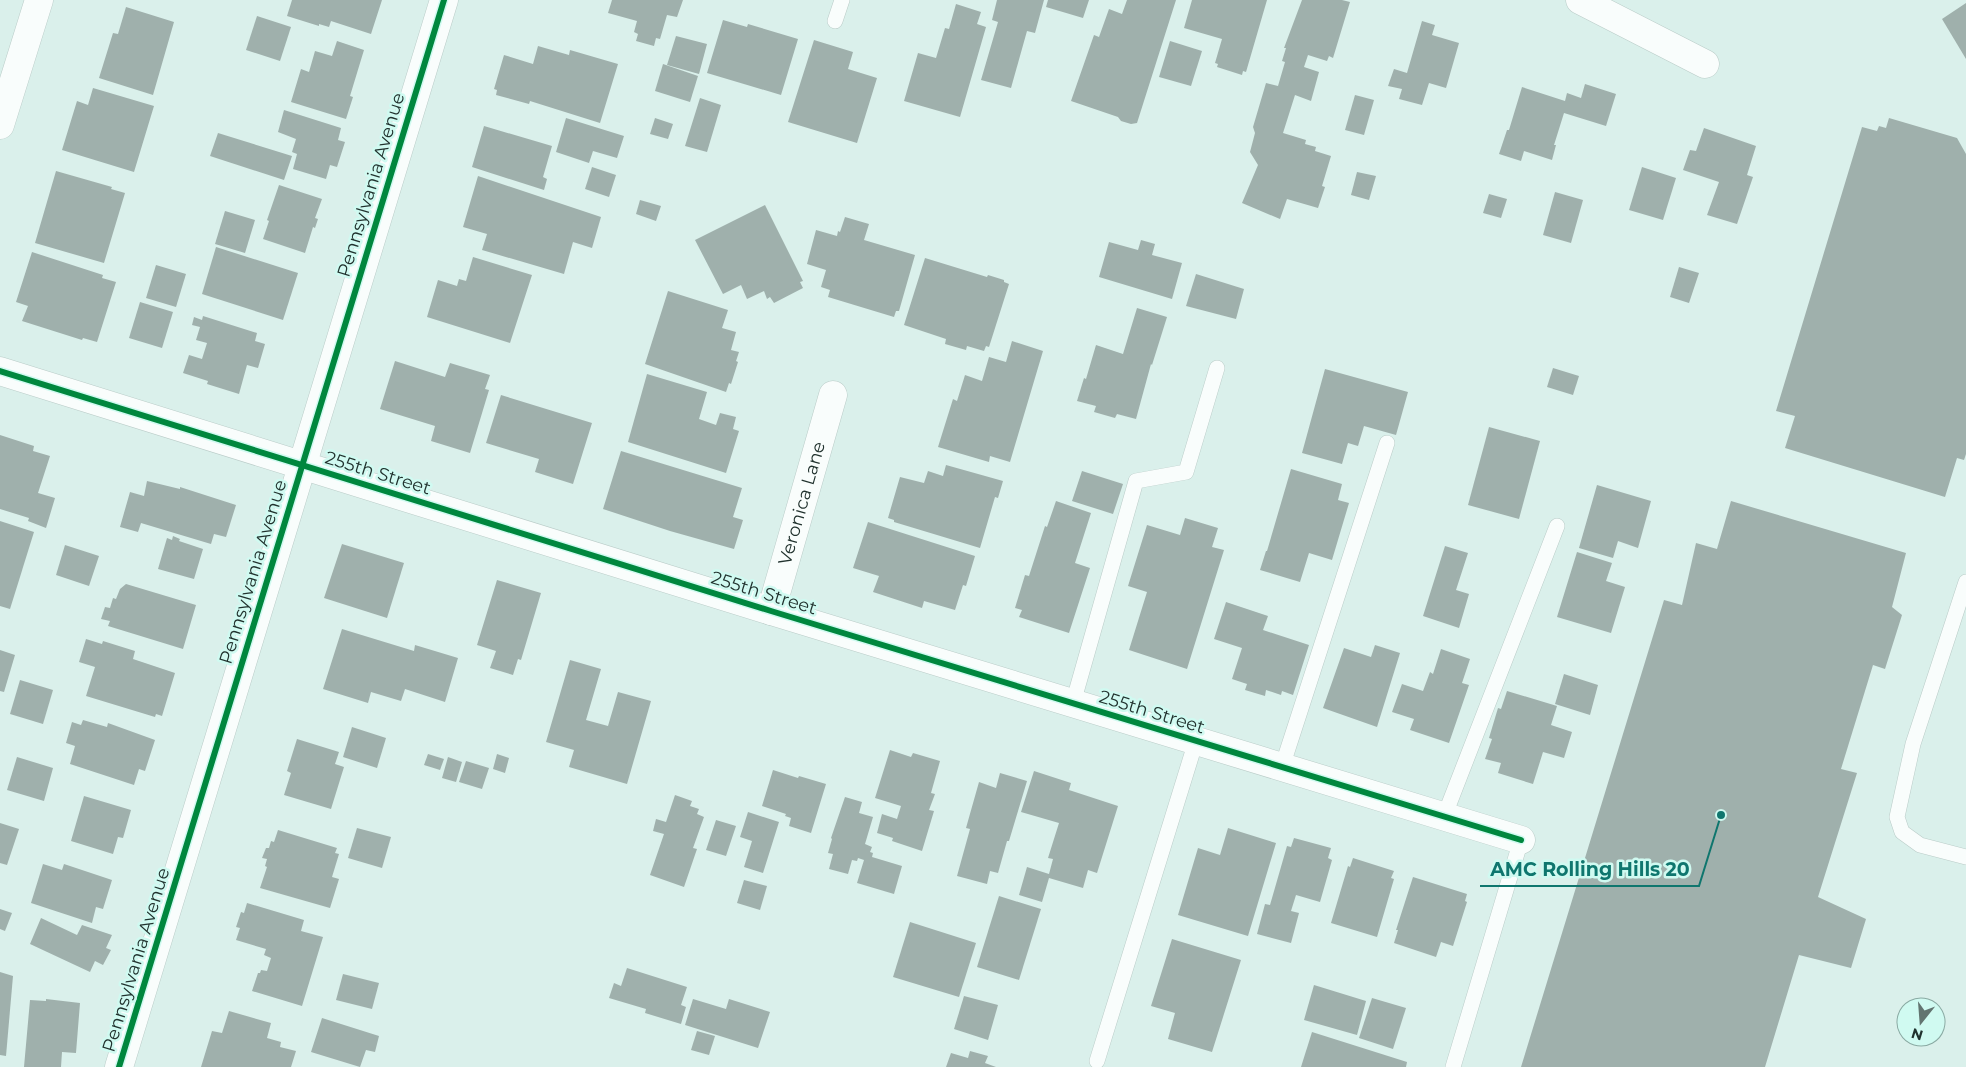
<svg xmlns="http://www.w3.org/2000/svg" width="1966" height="1067" font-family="Montserrat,sans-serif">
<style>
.building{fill:#9fb0ac}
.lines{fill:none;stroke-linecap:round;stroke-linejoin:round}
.service-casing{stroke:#baccc8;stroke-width:16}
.minor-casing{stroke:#baccc8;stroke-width:29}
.tertiary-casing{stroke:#baccc8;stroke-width:29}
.service{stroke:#f9fdfc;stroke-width:15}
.minor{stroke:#f9fdfc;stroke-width:28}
.tertiary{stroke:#f9fdfc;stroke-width:28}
.cycleway-casing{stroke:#d0faf1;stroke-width:9}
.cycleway{stroke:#00873e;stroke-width:6}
.labels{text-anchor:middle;stroke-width:5;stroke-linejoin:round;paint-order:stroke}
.street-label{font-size:18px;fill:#21322e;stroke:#d0faf1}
.leader{fill:none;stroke:#0f766e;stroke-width:2}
.callout-dot{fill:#0f766e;stroke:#d0faf1;stroke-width:2}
.callout-label{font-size:19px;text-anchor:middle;font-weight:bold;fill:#0f766e;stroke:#d0faf1;stroke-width:5;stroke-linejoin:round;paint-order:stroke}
</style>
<rect width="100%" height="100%" fill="#daf0eb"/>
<g class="building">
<path d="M 292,0 L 382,0 L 371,34 L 331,21 L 329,27 L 319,24 L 319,26 L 287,16 Z"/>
<path d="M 612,0 L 683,0 L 677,17 L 667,15 L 660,39 L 656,38 L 654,46 L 636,41 L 638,34 L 634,32 L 637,21 L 608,13 Z"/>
<path d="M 997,0 L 1044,0 L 1035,33 L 1027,31 L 1011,88 L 981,80 L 998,22 L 992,20 Z"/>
<path d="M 1048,0 L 1089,0 L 1083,18 L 1046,7 Z"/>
<path d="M 1127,0 L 1176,0 L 1137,123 L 1131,124 L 1121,121 L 1118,117 L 1071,101 L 1094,35 L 1099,37 L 1109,9 L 1122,14 Z"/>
<path d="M 1192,0 L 1267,0 L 1246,72 L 1243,71 L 1242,75 L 1217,67 L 1218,64 L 1215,63 L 1222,39 L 1184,28 Z"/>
<path d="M 1302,0 L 1342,0 L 1350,2 L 1333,58 L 1329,56 L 1327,61 L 1308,55 L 1304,67 L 1319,72 L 1311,101 L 1295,95 L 1283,133 L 1306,140 L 1305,144 L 1316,147 L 1315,151 L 1331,156 L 1322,186 L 1325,187 L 1318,208 L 1287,199 L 1280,219 L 1242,203 L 1258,165 L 1250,152 L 1255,133 L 1253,127 L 1266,83 L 1278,86 L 1285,62 L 1282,61 L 1286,48 L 1284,48 Z"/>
<path d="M 1966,3 L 1966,59 L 1942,19 Z"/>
<path d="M 956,4 L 981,12 L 977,24 L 986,27 L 960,117 L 904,101 L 918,53 L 936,58 L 945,28 L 949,29 Z"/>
<path d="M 126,7 L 174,22 L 153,95 L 99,78 L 113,33 L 118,34 Z"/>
<path d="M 257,16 L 291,27 L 280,61 L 246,50 Z"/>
<path d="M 723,20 L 747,27 L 748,24 L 798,39 L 781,95 L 707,73 Z"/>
<path d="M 1422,21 L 1435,25 L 1432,35 L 1459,43 L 1446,88 L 1429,83 L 1422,105 L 1399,99 L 1402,89 L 1388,86 L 1394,69 L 1407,73 Z"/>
<path d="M 676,36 L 707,44 L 699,74 L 667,65 Z"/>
<path d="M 814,40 L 853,52 L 848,69 L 877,78 L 857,143 L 788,122 Z"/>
<path d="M 337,41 L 364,50 L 350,96 L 353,97 L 346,119 L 291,102 L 301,69 L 309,72 L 315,51 L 332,56 Z"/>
<path d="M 1170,41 L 1202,51 L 1191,86 L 1159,77 Z"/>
<path d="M 538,46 L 569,55 L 570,50 L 618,64 L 600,123 L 530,101 L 529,104 L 496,95 L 497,90 L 494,89 L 504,55 L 533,64 Z"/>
<path d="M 663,64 L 698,76 L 690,102 L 655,91 Z"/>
<path d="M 1585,84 L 1616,94 L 1606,126 L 1564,113 L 1554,145 L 1556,145 L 1552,160 L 1524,151 L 1521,161 L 1499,154 L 1507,130 L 1509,130 L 1522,87 L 1565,101 L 1567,93 L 1581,98 Z"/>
<path d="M 93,88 L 154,106 L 134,172 L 62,150 L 77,101 L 88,105 Z"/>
<path d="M 1355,95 L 1374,100 L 1364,135 L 1345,130 Z"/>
<path d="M 700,98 L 721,105 L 707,152 L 685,146 Z"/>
<path d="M 284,110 L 341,128 L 338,140 L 345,142 L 337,167 L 330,165 L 326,179 L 293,169 L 297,154 L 292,152 L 296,139 L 278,132 Z"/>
<path d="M 566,118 L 624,136 L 617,158 L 593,151 L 589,163 L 556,152 Z"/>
<path d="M 655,118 L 673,124 L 668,139 L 650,134 Z"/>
<path d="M 1889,118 L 1957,138 L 1966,154 L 1966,454 L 1964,460 L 1957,458 L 1945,497 L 1785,448 L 1795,416 L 1776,411 L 1862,127 L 1877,131 L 1879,126 L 1886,128 Z"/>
<path d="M 484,126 L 552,146 L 543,177 L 547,179 L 544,190 L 472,167 Z"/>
<path d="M 1704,128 L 1756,146 L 1747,175 L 1753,177 L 1737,224 L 1707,215 L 1719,182 L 1683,170 L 1690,150 L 1696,151 Z"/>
<path d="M 218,133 L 292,156 L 284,180 L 210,156 Z"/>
<path d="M 592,167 L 616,175 L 609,197 L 585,189 Z"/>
<path d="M 1642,167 L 1676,178 L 1663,220 L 1629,210 Z"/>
<path d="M 56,171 L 112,187 L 111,189 L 125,193 L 104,263 L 35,243 Z"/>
<path d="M 1357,172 L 1376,176 L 1369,200 L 1351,195 Z"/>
<path d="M 478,176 L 601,217 L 592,248 L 573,242 L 564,274 L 482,250 L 487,234 L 463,227 Z"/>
<path d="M 279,185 L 322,199 L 315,218 L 318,219 L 315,228 L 313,227 L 305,253 L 263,239 L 269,221 L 267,220 Z"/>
<path d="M 1555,192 L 1583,200 L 1571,243 L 1543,235 Z"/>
<path d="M 1489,194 L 1507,199 L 1501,218 L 1483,213 Z"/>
<path d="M 640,200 L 661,206 L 656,221 L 636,214 Z"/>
<path d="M 765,205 L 803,281 L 800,282 L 803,288 L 774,303 L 770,297 L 767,299 L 764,291 L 747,299 L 741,285 L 723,294 L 695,240 Z"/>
<path d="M 225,211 L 255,220 L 245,253 L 215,244 Z"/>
<path d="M 845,217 L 869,224 L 864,240 L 915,255 L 899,311 L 896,311 L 894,317 L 828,297 L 830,290 L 821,287 L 826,270 L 807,264 L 816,230 L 837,236 L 838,231 L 840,232 Z"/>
<path d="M 1141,240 L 1155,244 L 1152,255 L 1182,263 L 1172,299 L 1099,277 L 1109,242 L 1138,250 Z"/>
<path d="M 216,247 L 298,273 L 283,320 L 202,294 Z"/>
<path d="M 32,252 L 103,275 L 102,278 L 116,282 L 97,342 L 83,338 L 82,340 L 22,321 L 28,306 L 16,302 Z"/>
<path d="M 473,257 L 532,275 L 510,343 L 427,317 L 438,280 L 457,286 L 459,279 L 466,281 Z"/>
<path d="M 925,258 L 987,277 L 988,275 L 1004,280 L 1004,282 L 1009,284 L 989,347 L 986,346 L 984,351 L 967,346 L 966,350 L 945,344 L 946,339 L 904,325 Z"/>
<path d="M 156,265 L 186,274 L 176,307 L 146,298 Z"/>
<path d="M 1679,267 L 1699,273 L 1689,303 L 1670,297 Z"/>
<path d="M 1196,274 L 1244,289 L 1236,319 L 1186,306 Z"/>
<path d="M 668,291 L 728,310 L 722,328 L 736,332 L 731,350 L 739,352 L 736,361 L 738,362 L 731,384 L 729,383 L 726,392 L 645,364 Z"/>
<path d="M 140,302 L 173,312 L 162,348 L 129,338 Z"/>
<path d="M 1137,308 L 1167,317 L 1152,365 L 1151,364 L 1136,419 L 1117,414 L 1115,418 L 1094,412 L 1096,406 L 1077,401 L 1084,378 L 1086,379 L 1096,345 L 1123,354 Z"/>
<path d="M 203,316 L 257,333 L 255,341 L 265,344 L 258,368 L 247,365 L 239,394 L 207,384 L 208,381 L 183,373 L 189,355 L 202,359 L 207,343 L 196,340 L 200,327 L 192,325 L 194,317 L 202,320 Z"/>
<path d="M 1012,341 L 1043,351 L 1010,462 L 990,456 L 989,462 L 938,447 L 953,399 L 957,401 L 965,375 L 982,381 L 989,357 L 1006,362 Z"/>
<path d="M 395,361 L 445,377 L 450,363 L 490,375 L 485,389 L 489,390 L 470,453 L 431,441 L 435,426 L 380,409 Z"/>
<path d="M 1553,368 L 1579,376 L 1573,395 L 1547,387 Z"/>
<path d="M 1325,369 L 1408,392 L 1396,435 L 1364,426 L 1358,446 L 1348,443 L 1342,464 L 1302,453 Z"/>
<path d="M 647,374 L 707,392 L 699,419 L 716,425 L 720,413 L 736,417 L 733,429 L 739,431 L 726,473 L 628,442 Z"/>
<path d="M 501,395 L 592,423 L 573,484 L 535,472 L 539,459 L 486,443 Z"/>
<path d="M 1489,427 L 1540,441 L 1519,519 L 1468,505 Z"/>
<path d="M 0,435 L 34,446 L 33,451 L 50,456 L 38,493 L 55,498 L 46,528 L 28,521 L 29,518 L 0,509 Z"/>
<path d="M 621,451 L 742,488 L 733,517 L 743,520 L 734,549 L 670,531 L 603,509 Z"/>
<path d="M 946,465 L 1003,481 L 998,498 L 995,497 L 980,548 L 894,522 L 894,520 L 888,518 L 900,477 L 924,483 L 928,471 L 943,476 Z"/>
<path d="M 1291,469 L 1342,484 L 1338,500 L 1349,503 L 1332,560 L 1309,553 L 1300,582 L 1260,570 L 1266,551 L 1267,551 Z"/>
<path d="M 1082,471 L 1123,484 L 1113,514 L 1072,501 Z"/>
<path d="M 147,481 L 180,489 L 180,487 L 236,505 L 226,537 L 214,534 L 211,544 L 141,523 L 138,532 L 120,527 L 130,492 L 144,496 Z"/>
<path d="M 1597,485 L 1651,501 L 1638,548 L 1618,541 L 1613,558 L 1579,548 Z"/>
<path d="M 1056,501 L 1091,513 L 1075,563 L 1090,568 L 1069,633 L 1019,617 L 1022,610 L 1015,608 L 1025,575 L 1029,576 L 1045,526 L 1047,527 Z"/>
<path d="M 1731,501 L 1906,553 L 1892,607 L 1902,615 L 1885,669 L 1873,665 L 1841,769 L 1857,773 L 1818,897 L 1866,919 L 1851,968 L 1799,955 L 1765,1067 L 1521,1067 L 1664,600 L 1682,605 L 1696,543 L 1717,549 Z"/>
<path d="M 1185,518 L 1218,528 L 1212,547 L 1224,550 L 1187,669 L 1129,650 L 1147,592 L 1128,586 L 1147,525 L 1180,535 Z"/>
<path d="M 0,521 L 34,532 L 10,609 L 0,606 Z"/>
<path d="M 868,522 L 975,556 L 966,586 L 963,585 L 955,610 L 924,601 L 922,608 L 873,592 L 879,576 L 853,568 Z"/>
<path d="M 173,536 L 180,539 L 179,541 L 203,549 L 194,579 L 158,569 L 167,538 L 172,540 Z"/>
<path d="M 342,544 L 404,563 L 387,618 L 324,598 Z"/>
<path d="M 65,545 L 99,556 L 89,586 L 56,575 Z"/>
<path d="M 1445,546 L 1468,553 L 1456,590 L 1469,594 L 1459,628 L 1423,616 Z"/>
<path d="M 1577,552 L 1612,563 L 1606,581 L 1625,587 L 1611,633 L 1557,617 Z"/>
<path d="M 497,580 L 541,593 L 521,660 L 518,659 L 513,675 L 490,668 L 496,651 L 477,645 Z"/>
<path d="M 126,584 L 196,605 L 183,649 L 108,626 L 110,621 L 101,619 L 105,607 L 110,608 L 113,598 L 116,599 L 120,589 Z"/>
<path d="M 1226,602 L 1268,616 L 1263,630 L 1309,645 L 1293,695 L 1282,691 L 1281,695 L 1266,690 L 1265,696 L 1245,690 L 1247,684 L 1232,679 L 1242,648 L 1214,639 Z"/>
<path d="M 342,629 L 414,651 L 415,645 L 458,658 L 445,702 L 405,689 L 401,701 L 371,692 L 368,703 L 323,689 Z"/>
<path d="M 86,639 L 102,644 L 103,641 L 135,651 L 133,659 L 175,673 L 162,716 L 156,714 L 155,717 L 86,696 L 95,667 L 79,662 Z"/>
<path d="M 1375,645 L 1400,653 L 1377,727 L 1323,708 L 1344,648 L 1371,657 Z"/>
<path d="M 1441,649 L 1470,659 L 1462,683 L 1469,685 L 1449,743 L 1410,730 L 1414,719 L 1392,712 L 1402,684 L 1423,691 L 1430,672 L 1433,674 Z"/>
<path d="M 0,650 L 15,655 L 4,692 L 0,691 Z"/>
<path d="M 570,660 L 601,669 L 586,720 L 608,726 L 618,692 L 651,701 L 627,784 L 569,767 L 574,750 L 546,742 Z"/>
<path d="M 1564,674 L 1598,685 L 1590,715 L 1555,704 Z"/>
<path d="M 20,680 L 53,690 L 43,724 L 10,714 Z"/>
<path d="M 1507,691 L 1557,706 L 1551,725 L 1572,732 L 1564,758 L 1543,752 L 1533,784 L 1498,773 L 1501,763 L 1485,759 L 1492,739 L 1489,738 L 1498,708 L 1501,709 Z"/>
<path d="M 83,720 L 107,727 L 108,723 L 155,740 L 145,771 L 139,769 L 134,785 L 70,764 L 75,746 L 66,743 L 72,722 L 81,725 Z"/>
<path d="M 352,727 L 386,738 L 377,768 L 343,757 Z"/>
<path d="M 297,739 L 339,752 L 335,764 L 344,767 L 331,809 L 284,795 L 291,773 L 287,771 Z"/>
<path d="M 890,750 L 911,757 L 913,753 L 940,761 L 931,793 L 935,794 L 929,810 L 934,811 L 922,851 L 892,841 L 893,838 L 877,833 L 882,814 L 897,819 L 901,806 L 875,798 Z"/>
<path d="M 428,754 L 444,759 L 440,770 L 424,765 Z"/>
<path d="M 497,754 L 509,758 L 505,773 L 493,769 Z"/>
<path d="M 17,757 L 53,768 L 44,801 L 7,790 Z"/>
<path d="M 448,757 L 462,762 L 456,782 L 442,778 Z"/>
<path d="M 466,761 L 489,768 L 482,789 L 459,782 Z"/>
<path d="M 773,770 L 798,778 L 799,776 L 826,784 L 811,833 L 789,826 L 791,818 L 785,816 L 786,814 L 762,806 Z"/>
<path d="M 1034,771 L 1071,783 L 1069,790 L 1118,806 L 1097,873 L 1088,870 L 1083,888 L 1049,878 L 1042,902 L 1019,895 L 1027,867 L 1049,874 L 1053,859 L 1048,858 L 1059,823 L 1021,812 Z"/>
<path d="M 1000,773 L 1027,781 L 1009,841 L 1007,841 L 998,873 L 990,871 L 987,884 L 957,876 L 970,829 L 966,828 L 979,782 L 996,788 Z"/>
<path d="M 675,795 L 692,801 L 690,806 L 699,809 L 697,814 L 704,817 L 693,848 L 697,849 L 684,887 L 650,875 L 664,834 L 653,831 L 656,819 L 666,822 Z"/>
<path d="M 84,796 L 131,810 L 123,838 L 118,837 L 113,854 L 71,841 Z"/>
<path d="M 845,797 L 862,802 L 859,813 L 873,817 L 865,844 L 872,847 L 870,852 L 873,853 L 872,857 L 902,866 L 894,894 L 857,883 L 864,860 L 858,858 L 857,861 L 852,860 L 848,874 L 829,869 L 833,854 L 828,853 L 832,839 L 831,838 Z"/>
<path d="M 748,812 L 779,822 L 763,873 L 744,867 L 752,841 L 740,837 Z"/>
<path d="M 716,820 L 736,826 L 726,856 L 706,850 Z"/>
<path d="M 0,823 L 19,829 L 7,865 L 0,863 Z"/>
<path d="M 357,828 L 391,837 L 382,868 L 348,858 Z"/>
<path d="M 1228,828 L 1276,843 L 1248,936 L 1178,915 L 1198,848 L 1220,855 Z"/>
<path d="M 278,830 L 337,848 L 335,853 L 339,854 L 332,877 L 339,879 L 330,908 L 260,888 L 267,867 L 265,866 L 267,859 L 262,858 L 266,848 L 269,848 L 271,841 L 274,842 Z"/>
<path d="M 1294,838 L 1331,848 L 1328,858 L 1332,860 L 1320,902 L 1296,895 L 1291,911 L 1299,913 L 1291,943 L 1257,934 L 1265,904 L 1270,905 L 1287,846 L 1291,847 Z"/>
<path d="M 1353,858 L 1394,871 L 1391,878 L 1394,879 L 1377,937 L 1331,923 L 1348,866 L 1350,867 Z"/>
<path d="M 43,864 L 62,870 L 64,864 L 112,880 L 103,909 L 96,907 L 92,923 L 31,903 Z"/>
<path d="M 1413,877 L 1467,894 L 1465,901 L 1467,902 L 1453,946 L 1441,942 L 1436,957 L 1394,943 L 1398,930 L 1396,930 Z"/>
<path d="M 744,880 L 767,886 L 760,910 L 737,903 Z"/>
<path d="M 999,896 L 1041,909 L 1019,980 L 977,967 Z"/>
<path d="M 247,903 L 304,920 L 301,931 L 323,937 L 302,1006 L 252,991 L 258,973 L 260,973 L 261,970 L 267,971 L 271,958 L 264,955 L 266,949 L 236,940 L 240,928 L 236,927 L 241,912 L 244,913 Z"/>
<path d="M 0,909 L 12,913 L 5,931 L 0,929 Z"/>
<path d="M 41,918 L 77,935 L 82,925 L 112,935 L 106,948 L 111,950 L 103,965 L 95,961 L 90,972 L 30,944 Z"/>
<path d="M 910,922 L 976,943 L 959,997 L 893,977 Z"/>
<path d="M 1172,939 L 1241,960 L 1212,1052 L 1168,1039 L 1175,1013 L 1151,1006 Z"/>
<path d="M 627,968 L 687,987 L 681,1005 L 686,1007 L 681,1024 L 645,1013 L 646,1009 L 609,998 L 614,983 L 621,986 Z"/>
<path d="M 0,972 L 13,976 L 6,1056 L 0,1055 Z"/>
<path d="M 343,974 L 379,983 L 372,1009 L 336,1000 Z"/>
<path d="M 1314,985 L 1366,1001 L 1357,1035 L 1304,1020 Z"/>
<path d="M 964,996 L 998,1005 L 988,1040 L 954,1029 Z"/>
<path d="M 1372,998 L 1406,1008 L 1393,1049 L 1359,1038 Z"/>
<path d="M 46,999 L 80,1003 L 76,1053 L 62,1052 L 61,1067 L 24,1067 L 30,1000 L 46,1001 Z"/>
<path d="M 693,999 L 726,1009 L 729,999 L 770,1012 L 758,1048 L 685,1025 Z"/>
<path d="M 229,1011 L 271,1023 L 267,1038 L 281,1042 L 280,1047 L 296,1051 L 291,1067 L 201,1067 L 212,1031 L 222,1033 Z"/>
<path d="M 322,1018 L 379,1036 L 375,1052 L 366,1050 L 360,1067 L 311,1052 Z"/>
<path d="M 697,1031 L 715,1036 L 709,1055 L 691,1050 Z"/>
<path d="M 1312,1032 L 1407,1062 L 1406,1067 L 1301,1067 Z"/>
<path d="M 970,1051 L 988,1056 L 985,1063 L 996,1067 L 946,1067 L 951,1053 L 968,1058 Z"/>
</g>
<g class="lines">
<g class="service-casing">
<g id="service">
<path d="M 835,21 L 842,0"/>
<path d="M 1966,582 L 1913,744 L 1897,817 L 1902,832 L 1920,845 L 1966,857"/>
<path d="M 1073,703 L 1136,481 L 1186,472 L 1217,368"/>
<path d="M 1282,767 L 1387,443"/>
<path d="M 1444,817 L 1557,526"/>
<path d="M 1097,1061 L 1196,741"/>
<path d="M 1453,1067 L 1521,840"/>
</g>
</g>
<g class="minor-casing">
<g id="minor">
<path d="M 1580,0 L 1705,64"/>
<path d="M 0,125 L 39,0"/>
<path d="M 301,465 L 771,611 L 1521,840"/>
<path id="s1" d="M 771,611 L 833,395"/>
</g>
</g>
<g class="tertiary-casing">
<g id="tertiary">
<path d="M 0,371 L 301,465"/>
<path d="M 119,1067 L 444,0"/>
</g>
</g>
<use href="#service" class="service"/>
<use href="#minor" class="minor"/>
<use href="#tertiary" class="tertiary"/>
<g class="cycleway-casing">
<g id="cycleway">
<path d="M 0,371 L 771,611 L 1521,840"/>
<path d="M 119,1067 L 444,0"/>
</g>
</g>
<use href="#cycleway" class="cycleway"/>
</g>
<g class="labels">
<g class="street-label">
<text transform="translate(371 185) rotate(-73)" y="6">Pennsylvania Avenue</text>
<text transform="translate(378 473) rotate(17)" y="6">255th Street</text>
<text dy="6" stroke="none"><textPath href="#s1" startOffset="112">Veronica Lane</textPath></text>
<text transform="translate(253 572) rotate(-73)" y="6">Pennsylvania Avenue</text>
<text transform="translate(764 593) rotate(17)" y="6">255th Street</text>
<text transform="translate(1152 712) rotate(17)" y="6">255th Street</text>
<text transform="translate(136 960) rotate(-73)" y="6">Pennsylvania Avenue</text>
</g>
</g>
<path class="leader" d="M1721 815L1699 886H1480"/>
<circle class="callout-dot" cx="1721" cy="815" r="5"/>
<g class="callout-label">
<text x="1590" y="876">AMC Rolling Hills 20</text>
</g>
<g transform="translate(1921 1022) rotate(197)"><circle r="24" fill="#d0faf1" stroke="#8aaaa3"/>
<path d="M0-4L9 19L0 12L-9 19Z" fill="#627470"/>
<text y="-8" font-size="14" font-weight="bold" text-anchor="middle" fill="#21322e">N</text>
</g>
</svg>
